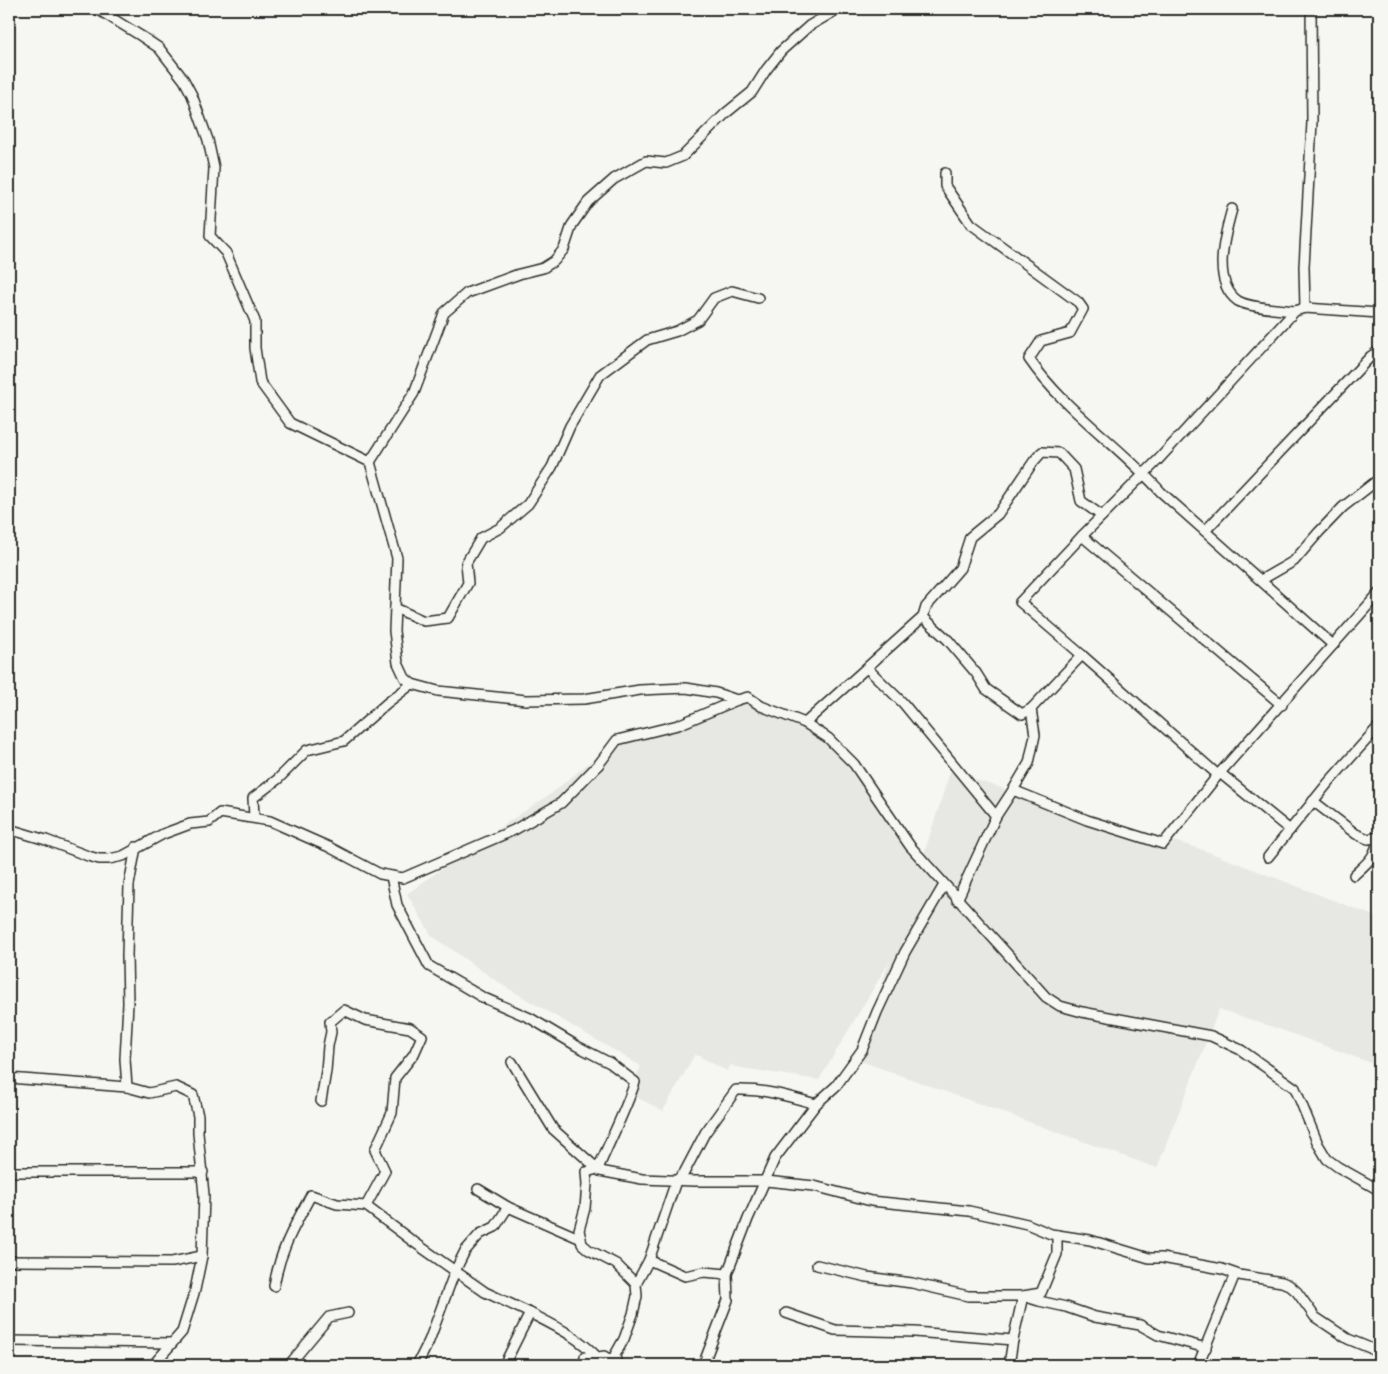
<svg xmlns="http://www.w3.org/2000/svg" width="1388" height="1374" font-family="Itim,sans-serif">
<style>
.built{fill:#e7e7e3}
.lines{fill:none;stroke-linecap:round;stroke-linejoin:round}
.street-casing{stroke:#2b2b2b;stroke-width:12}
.street{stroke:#f6f6f2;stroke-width:9}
</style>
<rect width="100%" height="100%" fill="#f6f6f2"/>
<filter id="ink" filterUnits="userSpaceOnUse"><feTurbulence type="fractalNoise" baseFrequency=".02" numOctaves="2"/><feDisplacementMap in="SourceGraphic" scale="10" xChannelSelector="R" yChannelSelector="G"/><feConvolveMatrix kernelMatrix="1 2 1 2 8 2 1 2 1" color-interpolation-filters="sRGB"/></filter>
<g filter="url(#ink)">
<path class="built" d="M 741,696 L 759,698 L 803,716 L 837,754 L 922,860 L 950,772 L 1203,850 L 1379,918 L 1379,1066 L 1285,1031 L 1219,1009 L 1157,1168 L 858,1060 L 889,962 L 819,1080 L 735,1067 L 731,1065 L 727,1071 L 695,1054 L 663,1111 L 629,1093 L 641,1066 L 504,986 L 432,936 L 407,894 L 484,838 L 552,793 L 616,741 L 670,731 Z"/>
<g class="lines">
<g class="street-casing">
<g id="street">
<path d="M 97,9 L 141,36 L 159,48 L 184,80 L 192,95 L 208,140 L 214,168 L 210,236 L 226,253 L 255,321 L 255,348 L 260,382 L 290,423 L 370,462 L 397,558 L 394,631 L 398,663 L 405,678 L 412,684 L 438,691 L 526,700 L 584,699 L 640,690 L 686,688 L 716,693 L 737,700 L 748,697 L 761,706 L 805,723 L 828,738 L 854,764 L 910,846 L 1046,997 L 1060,1006 L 1082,1012 L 1211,1036 L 1241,1050 L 1295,1088 L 1318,1144 L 1327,1159 L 1338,1167 L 1379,1190"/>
<path d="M 945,173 L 945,186 L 971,224 L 1078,302 L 1083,309 L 1070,333 L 1041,341 L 1029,359 C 1064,410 1119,445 1161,492 L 1333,645"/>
<path d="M 1232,209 C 1225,234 1211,282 1238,301 C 1248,307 1283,310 1295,311"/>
<path d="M 1305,308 L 1304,267 L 1312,122 L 1311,9"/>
<path d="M 370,462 L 414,393 L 444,313 L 467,293 L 519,274 L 543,268 L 554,261 L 564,249 L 572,225 L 588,202 L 614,179 L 646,161 L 666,163 L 683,156 L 726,113 L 752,92 L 766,70 L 781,51 L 809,26 L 838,9"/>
<path d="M 1205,531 L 1371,356 L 1379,351"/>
<path d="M 1082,536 L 1282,705"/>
<path d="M 1261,580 L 1294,561 L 1319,532 L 1343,507 L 1379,479"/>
<path d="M 395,608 L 424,621 L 448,618 L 468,583 L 466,563 L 481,538 L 500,528 L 528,504 L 552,467 L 570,426 L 600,375 L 647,340 L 677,331 L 698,320 L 714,298 L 732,291 L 758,298"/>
<path d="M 923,617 L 948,640 L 976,673 L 986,689 L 1022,714 L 1031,709"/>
<path d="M 1082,655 L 1020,602 L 1082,536 L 1158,460 L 1295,311 L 1305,308 L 1379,313"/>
<path d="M 867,668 L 903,703 L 996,816"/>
<path d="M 805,723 L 923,617 L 926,607 L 960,568 L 970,537 L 998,514 L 1034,461 L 1042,452 L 1059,453 L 1074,469 L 1081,501 L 1102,516"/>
<path d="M 1220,773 L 1290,830"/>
<path d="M 1013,790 L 1087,820 L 1163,844 L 1218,775 L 1379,593"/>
<path d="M 1313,801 L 1356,834 L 1368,839 L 1379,837"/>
<path d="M 254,817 L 253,798 L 278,779 L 307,750 L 344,741 L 387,703 L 412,684"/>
<path d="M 9,829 L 46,840 L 88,856 L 99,859 L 109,859 L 123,856 L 163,834 L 190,824 L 209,822 L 220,813 L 270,821 L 329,847 L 380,874 L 403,878 L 514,830 L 561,803 L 599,764 L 617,740 L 678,725 L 737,700"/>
<path d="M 136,847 L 129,885 L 127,955 L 128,1003 L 125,1059 L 127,1087 L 149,1093 L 176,1087 L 193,1095 L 198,1116 L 198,1133 L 204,1195 L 202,1256 L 195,1290 L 182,1332 L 153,1365"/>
<path d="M 1268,857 L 1328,783 L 1379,726"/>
<path d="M 1354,875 C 1368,862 1375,858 1378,839"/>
<path d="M 391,876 L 397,905 L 429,966 L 482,997 L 530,1018 L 577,1046 L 610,1063 L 635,1082 C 625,1112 610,1140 598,1169 L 586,1172 L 587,1184 L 585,1208 L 579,1230 L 582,1244 L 589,1250 L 616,1264 L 636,1284"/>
<path d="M 957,900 L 996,816 L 1013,790 L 1029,763 L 1035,735 L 1031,709 L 1082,655 L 1218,775"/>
<path d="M 512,1062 L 553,1129 L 600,1171 L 642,1179 L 694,1181 L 766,1181 L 814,1186 L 871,1201 L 969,1211 L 1027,1224 L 1051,1234 L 1090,1240 L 1149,1258 L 1162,1258 L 1222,1269 L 1239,1275 L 1282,1282 L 1289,1285 L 1297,1292 L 1315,1317 L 1348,1339 L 1370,1348 L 1379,1354"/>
<path d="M 9,1078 L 127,1087"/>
<path d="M 321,1101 L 326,1071 L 328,1046 L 331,1032 L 330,1022 L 344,1010 L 365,1020 L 410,1028 L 422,1036 L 414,1054 L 395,1078 L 392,1113 L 375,1150 L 385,1171 L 366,1206 L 411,1240 L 485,1292 L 530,1313"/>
<path d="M 9,1172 L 203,1172"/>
<path d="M 478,1189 L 508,1207 L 581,1239"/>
<path d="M 649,1260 L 685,1276 L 704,1272 L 727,1274"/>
<path d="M 9,1261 L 172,1262 L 202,1256"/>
<path d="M 817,1265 L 867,1277 L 912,1283 L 968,1296 L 1023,1296 L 1041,1293 L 1057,1254 L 1057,1235"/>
<path d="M 274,1286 C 280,1250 294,1227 311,1195 L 337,1204 L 366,1206"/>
<path d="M 786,1313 L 835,1330 L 915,1332 L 1013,1340 L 1009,1365"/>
<path d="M 1013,1340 L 1023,1296 L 1039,1301 L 1066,1307 L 1095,1317 L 1140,1325 L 1158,1335 L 1206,1348"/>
<path d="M 9,1341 L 172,1343"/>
<path d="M 616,1362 L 615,1355 L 624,1339 L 633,1314 L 637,1296 L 636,1284 L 649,1260 L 676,1181 L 684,1173 L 705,1133 L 736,1090 C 765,1089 788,1096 816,1104"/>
<path d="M 289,1365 L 329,1317 L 348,1313"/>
<path d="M 417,1365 L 429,1341 L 455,1271 L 465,1251 L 480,1234 L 495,1227 L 508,1207"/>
<path d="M 504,1365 L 530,1313 C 555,1326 579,1337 598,1358"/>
<path d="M 584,1365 L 585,1357 C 591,1356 597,1358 604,1356 L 618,1365"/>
<path d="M 703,1365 L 728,1300 L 727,1274 L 748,1219 L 775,1158 L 816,1104 L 836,1086 L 862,1050 L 877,1012 L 905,952 L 944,885"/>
<path d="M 1198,1365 L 1235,1274"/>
</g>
</g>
<use href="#street" class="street"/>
</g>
</g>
<rect width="1388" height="1374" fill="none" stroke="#f6f6f2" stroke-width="30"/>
<rect x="15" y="15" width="1358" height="1344" fill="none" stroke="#2b2b2b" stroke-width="2" filter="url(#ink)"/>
</svg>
